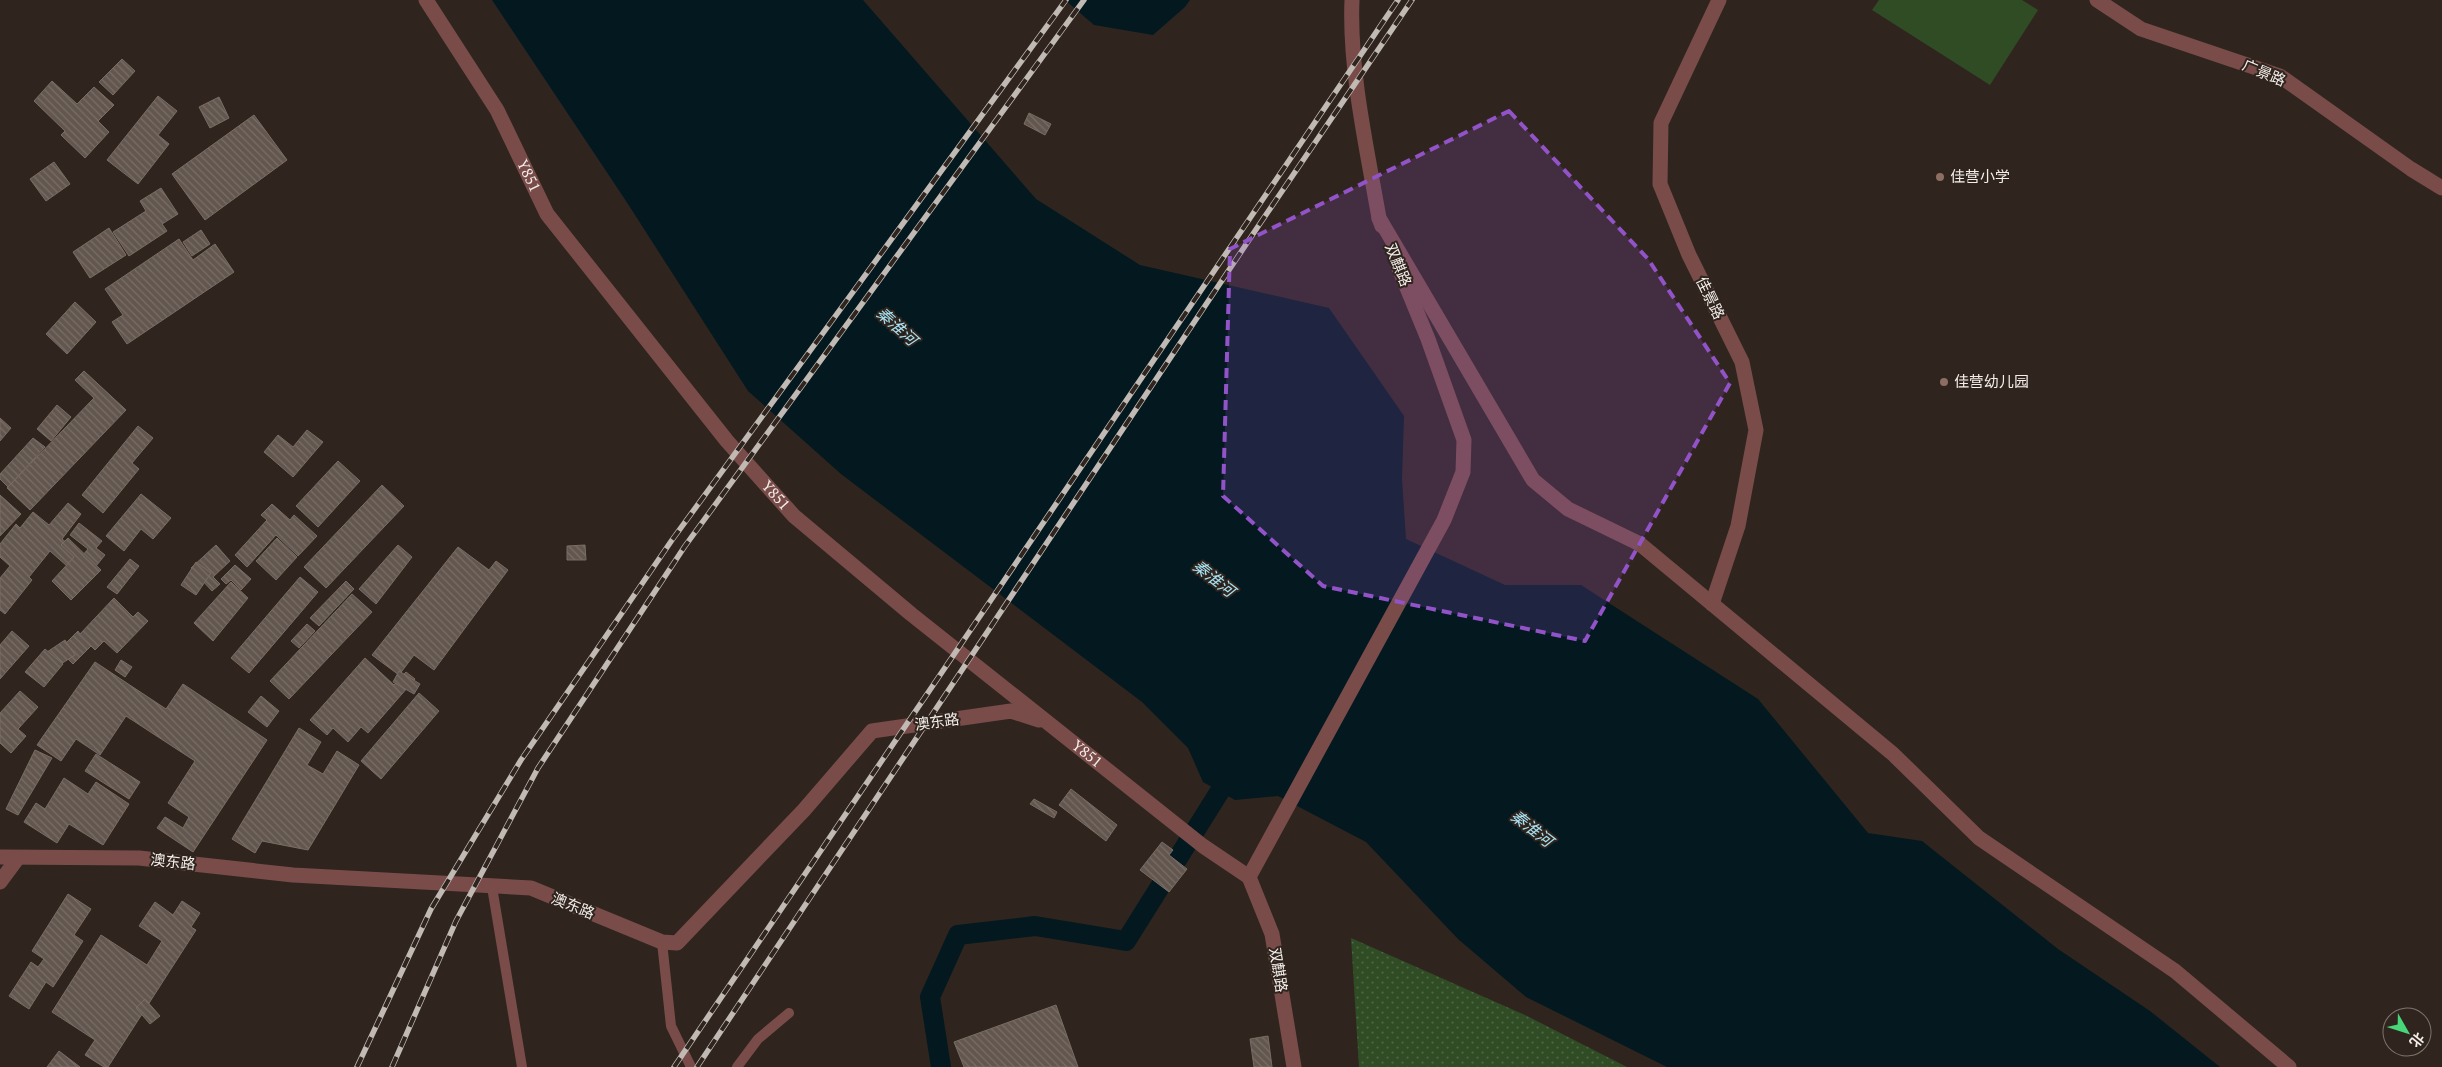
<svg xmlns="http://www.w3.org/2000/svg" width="2442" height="1067" font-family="'PT Serif','Noto Sans SC',serif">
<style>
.grass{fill:url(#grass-dots)}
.park{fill:#2f4c25}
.water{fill:#03191f}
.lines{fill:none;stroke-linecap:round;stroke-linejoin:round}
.canal{stroke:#03191f;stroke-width:20}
.building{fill:url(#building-back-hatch);stroke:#796d65}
.service{stroke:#794c49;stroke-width:10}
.minor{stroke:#794c49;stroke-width:15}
.rail-casing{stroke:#c1b9b4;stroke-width:5.5}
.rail{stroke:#2f251e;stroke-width:4;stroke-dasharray:11;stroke-linecap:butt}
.marked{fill:#9353c8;fill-opacity:0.2;stroke:#9353c8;stroke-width:4;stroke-dasharray:10 6;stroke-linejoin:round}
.education-dot{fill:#8d6e63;stroke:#2f251e;stroke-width:2}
.labels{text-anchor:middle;stroke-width:4;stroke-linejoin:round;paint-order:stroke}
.street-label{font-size:15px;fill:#f5eeea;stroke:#2f251e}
.poi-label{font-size:15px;fill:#f5eeea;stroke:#2f251e;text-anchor:start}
.water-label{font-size:16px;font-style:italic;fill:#a9e4f6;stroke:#2f251e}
</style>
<defs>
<pattern id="grass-dots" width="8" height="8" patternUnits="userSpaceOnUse" patternTransform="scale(1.25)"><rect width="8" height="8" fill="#2f4c25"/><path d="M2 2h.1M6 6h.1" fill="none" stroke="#4e6645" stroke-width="1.8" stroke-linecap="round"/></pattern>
<pattern id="building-back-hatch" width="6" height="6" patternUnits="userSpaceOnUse" patternTransform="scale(1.25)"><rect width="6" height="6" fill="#62564e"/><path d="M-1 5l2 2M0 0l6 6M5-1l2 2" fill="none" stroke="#796f68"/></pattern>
</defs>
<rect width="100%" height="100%" fill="#2f251e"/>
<path class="grass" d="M 1351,938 L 1527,1016 L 1627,1067 L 1359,1067 Z"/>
<path class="park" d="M 1879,0 L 2022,0 L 2038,10 L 1990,85 L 1872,10 Z"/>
<g class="water">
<path d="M 492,0 L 863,0 L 1036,199 L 1140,265 L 1329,308 L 1404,416 L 1402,479 L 1406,539 L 1505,585 L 1581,585 L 1758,699 L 1868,833 L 1922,841 L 2058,949 L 2150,1011 L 2220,1067 L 1667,1067 L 1526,997 L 1458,939 L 1366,842 L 1278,796 L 1235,800 L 1203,782 L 1188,748 L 1142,702 L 841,474 L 748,391 L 626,201 Z"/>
<path d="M 1065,0 L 1190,0 L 1185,7 L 1153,35 L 1094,25 Z"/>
</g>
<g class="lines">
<path class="canal" d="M 941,1067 L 930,997 L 958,935 L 1035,926 L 1126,941 L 1220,791"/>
</g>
<g class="building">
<path d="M 122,59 L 135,71 L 113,95 L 99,82 Z"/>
<path d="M 52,81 L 77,104 L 94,87 L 114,105 L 98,121 L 109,132 L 85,158 L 61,135 L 65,131 L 34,101 Z"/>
<path d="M 158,96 L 177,111 L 158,135 L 169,144 L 138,184 L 107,160 Z"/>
<path d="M 219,97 L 229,118 L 210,128 L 199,107 Z"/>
<path d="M 1029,113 L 1051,124 L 1045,135 L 1024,124 Z"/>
<path d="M 254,115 L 287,160 L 205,220 L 172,174 Z"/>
<path d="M 54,162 L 70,184 L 46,201 L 30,179 Z"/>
<path d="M 161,188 L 178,214 L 162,224 L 167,231 L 129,256 L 113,232 L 146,211 L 140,201 Z"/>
<path d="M 109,228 L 126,255 L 90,278 L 73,252 Z"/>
<path d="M 201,230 L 210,244 L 192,256 L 183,242 Z"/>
<path d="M 179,239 L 193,260 L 215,244 L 234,272 L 127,344 L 112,322 L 123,315 L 105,289 Z"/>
<path d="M 75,302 L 96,322 L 67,354 L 46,334 Z"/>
<path d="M 84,371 L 126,410 L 30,510 L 7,488 L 94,398 L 75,380 Z"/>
<path d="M 57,405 L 71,417 L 51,441 L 37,429 Z"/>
<path d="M 0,418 L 11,428 L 0,441 Z"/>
<path d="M 138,426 L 153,438 L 132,463 L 139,469 L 103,513 L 82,495 Z"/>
<path d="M 307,430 L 323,442 L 293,477 L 264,452 L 278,435 L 293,447 Z"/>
<path d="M 33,438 L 45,447 L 8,487 L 0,479 L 0,474 Z"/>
<path d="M 338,461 L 360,481 L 318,527 L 296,506 Z"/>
<path d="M 382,485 L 404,506 L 326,588 L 304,567 Z"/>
<path d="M 141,494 L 171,518 L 153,539 L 141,529 L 124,551 L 106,536 Z"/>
<path d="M 0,495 L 21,514 L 0,536 Z"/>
<path d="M 68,503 L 81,514 L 62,539 L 78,552 L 67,566 L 50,551 L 29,577 L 32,580 L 5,614 L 0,610 L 0,578 L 10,566 L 0,557 L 0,544 L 16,524 L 20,528 L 33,512 L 49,525 Z"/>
<path d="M 272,504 L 290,520 L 294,515 L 317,536 L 298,556 L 276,535 L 247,567 L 235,555 L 267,520 L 261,515 Z"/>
<path d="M 79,523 L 102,541 L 96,548 L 105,555 L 75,592 L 61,581 L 88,549 L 70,535 Z"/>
<path d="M 68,538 L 101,570 L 71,600 L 52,581 L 74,557 L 61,545 Z"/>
<path d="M 277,538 L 297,557 L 276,580 L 256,561 Z"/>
<path d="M 216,545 L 230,561 L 213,577 L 220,584 L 212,591 L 191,568 Z"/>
<path d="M 398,545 L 412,557 L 376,604 L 359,589 Z"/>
<path d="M 585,545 L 586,560 L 567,560 L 567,546 Z"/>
<path d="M 458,547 L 489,570 L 496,561 L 508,570 L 434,670 L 414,655 L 399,675 L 372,655 Z"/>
<path d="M 130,559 L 139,566 L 117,594 L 107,587 Z"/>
<path d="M 196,562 L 211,573 L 196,595 L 181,585 Z"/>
<path d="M 235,565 L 251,579 L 241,590 L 231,580 L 226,584 L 221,579 Z"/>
<path d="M 300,577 L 318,592 L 249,673 L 231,658 Z"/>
<path d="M 346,581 L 354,589 L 319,626 L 310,618 Z"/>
<path d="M 231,582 L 248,598 L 213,641 L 194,623 Z"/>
<path d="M 352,594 L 372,612 L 289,699 L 270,681 Z"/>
<path d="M 114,598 L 133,617 L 138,612 L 148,621 L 117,653 L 104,641 L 95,650 L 91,646 L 73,664 L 59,650 L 78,631 L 80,634 Z"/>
<path d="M 307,624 L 315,631 L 299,648 L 291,641 Z"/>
<path d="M 12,631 L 29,646 L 0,679 L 0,645 Z"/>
<path d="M 65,640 L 75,655 L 53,669 L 44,654 Z"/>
<path d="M 45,649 L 63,664 L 44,687 L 25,672 Z"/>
<path d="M 365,658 L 394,685 L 406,672 L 415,679 L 368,733 L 361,727 L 348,742 L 333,728 L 327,735 L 310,720 Z"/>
<path d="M 121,660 L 132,667 L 125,677 L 115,670 Z"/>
<path d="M 95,662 L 166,709 L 183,684 L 267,740 L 193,852 L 157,828 L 165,817 L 183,828 L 189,817 L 168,803 L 195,761 L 126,716 L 100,755 L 76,739 L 61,761 L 37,745 Z"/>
<path d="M 399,671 L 420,684 L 414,694 L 393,682 Z"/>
<path d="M 20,691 L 38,707 L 18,729 L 26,736 L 11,753 L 0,743 L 0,713 Z"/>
<path d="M 419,693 L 439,711 L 381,779 L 361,761 Z"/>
<path d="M 261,696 L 279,711 L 267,727 L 248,712 Z"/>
<path d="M 299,728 L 321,742 L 307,765 L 323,774 L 337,751 L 359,765 L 308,850 L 262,841 L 255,853 L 232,839 Z"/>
<path d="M 35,750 L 52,758 L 18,815 L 6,809 Z"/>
<path d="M 96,754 L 140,782 L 129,799 L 85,771 Z"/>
<path d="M 64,778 L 88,794 L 96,782 L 129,804 L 103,845 L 69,824 L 57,843 L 24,822 L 36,803 L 45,809 Z"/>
<path d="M 1071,789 L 1117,825 L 1106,841 L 1059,805 Z"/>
<path d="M 1034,799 L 1057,812 L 1054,818 L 1030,804 Z"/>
<path d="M 1162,842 L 1173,850 L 1169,855 L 1187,869 L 1169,892 L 1140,870 Z"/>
<path d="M 68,894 L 91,909 L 74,935 L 83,941 L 53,987 L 46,982 L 29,1009 L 9,996 L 31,962 L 38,967 L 44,959 L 32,951 Z"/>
<path d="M 182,901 L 200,913 L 191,927 L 196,930 L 108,1067 L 104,1067 L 85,1055 L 95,1040 L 52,1012 L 101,935 L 147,965 L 162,941 L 139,926 L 155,902 L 173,915 Z"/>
<path d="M 145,999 L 160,1016 L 150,1024 L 136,1008 Z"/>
<path d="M 1056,1005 L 1078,1067 L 964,1067 L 954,1042 Z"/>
<path d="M 1268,1036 L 1272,1067 L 1254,1067 L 1250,1039 Z"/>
<path d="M 59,1051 L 80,1067 L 47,1067 Z"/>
</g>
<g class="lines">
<g class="service">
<path d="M 492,887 L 522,1067"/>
<path d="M 662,942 L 671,1026 L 691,1067"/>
<path d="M 737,1067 L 758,1039 L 789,1013"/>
</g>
<g class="minor">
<path id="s1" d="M 426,0 L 497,110 L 547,214 L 727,441 L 794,516 L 911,614 L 1203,846 L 1249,877"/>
<path d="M 1352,0 C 1349,70 1367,149 1379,218 L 1382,226"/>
<path d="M 2097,0 L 2141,29 L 2280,76 L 2411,169 L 2442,188"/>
<path d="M 1379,218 L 1533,480 L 1568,509 L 1640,544 L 1893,754 L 1979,838 L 2175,971 L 2289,1067"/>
<path d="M 1712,604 L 1738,526 L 1756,430 L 1742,362 L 1689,255 L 1660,184 L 1661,123 L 1719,0"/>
<path d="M 0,857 L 139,858 L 293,875 L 531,888 L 662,942 L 677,943 L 804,810 L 872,731 L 1011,711 L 1039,720"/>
<path d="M 1249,877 L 1444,520 L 1463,472 L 1464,440 L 1428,339 L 1398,266"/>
<path d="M 1249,877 L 1272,934 L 1294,1067"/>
<path d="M 0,882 L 17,859"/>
</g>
<g class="rail-casing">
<g id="rail">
<path d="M 357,1067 L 431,909 L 521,760 L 672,540 L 1066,0"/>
<path d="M 392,1067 L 456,921 L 538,768 L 685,546 L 1084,0"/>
<path d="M 674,1067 L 1398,0"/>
<path d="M 697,1067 L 1259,225 L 1412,0"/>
</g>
</g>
<use href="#rail" class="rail"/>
</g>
<path class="marked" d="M 1509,111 L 1648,259 L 1730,383 L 1585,641 L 1323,586 L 1223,496 L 1230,249 Z"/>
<g class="education-dot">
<circle cx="1940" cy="177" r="5"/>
<circle cx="1944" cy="382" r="5"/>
</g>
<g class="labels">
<g class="street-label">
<text transform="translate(2264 73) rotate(23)" y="5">广景路</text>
<text dy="5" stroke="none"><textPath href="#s1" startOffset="204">Y851</textPath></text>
<text transform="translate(1398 265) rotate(68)" y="5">双麒路</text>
<text transform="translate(1710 298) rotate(64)" y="5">佳景路</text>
<text dy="5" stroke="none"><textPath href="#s1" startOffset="609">Y851</textPath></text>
<text transform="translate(937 722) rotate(-8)" y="5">澳东路</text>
<text dy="5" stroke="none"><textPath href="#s1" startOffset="1014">Y851</textPath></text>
<text transform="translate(173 862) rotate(6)" y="5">澳东路</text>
<text transform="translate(573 906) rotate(22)" y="5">澳东路</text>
<text transform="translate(1278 970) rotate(81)" y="5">双麒路</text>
</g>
<g class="poi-label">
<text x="1950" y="182">佳营小学</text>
<text x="1954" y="387">佳营幼儿园</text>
</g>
<g class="water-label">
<text transform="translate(897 326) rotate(42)" y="6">秦淮河</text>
<text transform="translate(1214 578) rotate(38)" y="6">秦淮河</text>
<text transform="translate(1532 828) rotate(38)" y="6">秦淮河</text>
</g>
</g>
<g transform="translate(2407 1032) rotate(129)"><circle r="24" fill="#2f251e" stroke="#7e7570"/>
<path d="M0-4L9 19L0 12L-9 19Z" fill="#47d779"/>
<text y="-8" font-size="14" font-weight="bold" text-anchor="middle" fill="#f5eeea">北</text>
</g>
</svg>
